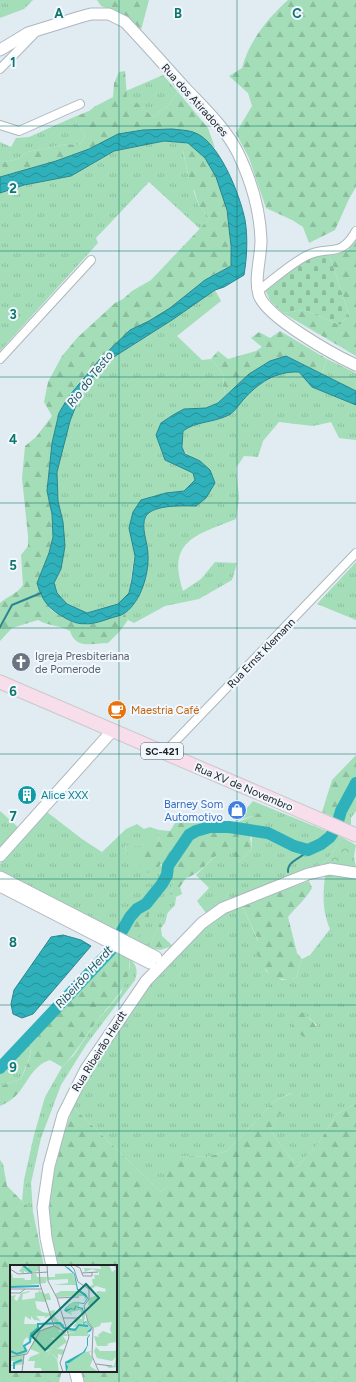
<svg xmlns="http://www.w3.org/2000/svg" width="356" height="1382" font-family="Figtree,sans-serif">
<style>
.grass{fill:url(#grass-tufts);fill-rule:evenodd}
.forest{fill:url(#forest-firs)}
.cemetery{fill:url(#cemetery-stones)}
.park{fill:url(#park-crowns)}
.water{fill:url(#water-waves);stroke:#2a868e}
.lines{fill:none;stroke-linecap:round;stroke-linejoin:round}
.stream{stroke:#2a868e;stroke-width:2}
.river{stroke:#2fb1bb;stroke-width:12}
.street-casing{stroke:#aeb7be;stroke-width:10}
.secondary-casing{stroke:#aeb7be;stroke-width:13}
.primary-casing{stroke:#c9cacb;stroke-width:15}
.street{stroke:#fff;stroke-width:8}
.secondary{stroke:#fff;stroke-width:11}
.primary{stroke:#f8deeb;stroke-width:13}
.grid{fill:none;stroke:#0f766e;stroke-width:1;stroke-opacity:0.55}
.labels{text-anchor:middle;stroke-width:4;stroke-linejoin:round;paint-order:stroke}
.shield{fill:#f0f8fe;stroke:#5e6367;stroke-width:1}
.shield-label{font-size:10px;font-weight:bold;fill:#202326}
.street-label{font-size:11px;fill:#202326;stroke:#f0f8fe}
.worship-label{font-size:11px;fill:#5b616d;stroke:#f0f8fe;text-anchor:start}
.food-label{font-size:11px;fill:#c56008;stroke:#f0f8fe;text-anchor:start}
.culture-label{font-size:11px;fill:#0d838f;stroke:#f0f8fe;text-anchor:start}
.shop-label{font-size:11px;fill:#366cbe;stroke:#f0f8fe;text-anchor:end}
.water-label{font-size:12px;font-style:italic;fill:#21555a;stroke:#f0f8fe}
.inset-river{fill:none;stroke:#2fb1bb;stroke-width:2}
.inset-road{fill:none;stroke:#949ba0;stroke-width:1}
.view{fill:#0f766e;fill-opacity:0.15;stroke:#0f766e;stroke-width:2}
.inset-edge{fill:none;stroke:#202326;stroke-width:2}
.grid-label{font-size:13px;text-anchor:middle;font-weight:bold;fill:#0f766e;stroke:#f0f8fe;stroke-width:4;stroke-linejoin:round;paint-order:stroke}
</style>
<defs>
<pattern id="grass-tufts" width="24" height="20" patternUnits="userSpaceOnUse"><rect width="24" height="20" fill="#a3deb8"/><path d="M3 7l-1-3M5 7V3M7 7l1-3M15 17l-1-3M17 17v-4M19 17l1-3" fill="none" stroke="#8cbe9e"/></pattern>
<pattern id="forest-firs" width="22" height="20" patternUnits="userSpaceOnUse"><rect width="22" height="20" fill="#a3deb8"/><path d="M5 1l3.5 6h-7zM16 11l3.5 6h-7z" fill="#8cbe9e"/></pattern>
<pattern id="cemetery-stones" width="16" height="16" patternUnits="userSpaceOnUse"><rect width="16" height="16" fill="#a3deb8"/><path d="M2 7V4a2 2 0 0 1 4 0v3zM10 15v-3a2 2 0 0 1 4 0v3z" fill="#8cbe9e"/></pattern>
<pattern id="park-crowns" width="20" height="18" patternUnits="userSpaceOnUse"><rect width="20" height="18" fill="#a3deb8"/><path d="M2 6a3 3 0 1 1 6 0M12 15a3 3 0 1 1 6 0" fill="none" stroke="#8cbe9e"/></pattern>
<pattern id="water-waves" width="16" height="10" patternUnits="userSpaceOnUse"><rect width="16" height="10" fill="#2fb1bb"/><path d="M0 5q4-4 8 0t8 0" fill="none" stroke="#289098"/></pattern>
</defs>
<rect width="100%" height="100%" fill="#e1ebf2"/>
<g class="grass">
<path d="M 0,0 L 33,0 L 24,9 L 0,18 Z"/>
<path d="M 163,75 L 178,92 L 168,106 L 160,111 L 154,117 C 144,110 138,101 126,97 L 126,91 Z"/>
<path d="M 74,117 L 86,137 L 78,145 L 67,144 L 27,152 L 18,159 L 4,162 L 0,171 L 0,142 L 11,147 L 16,138 L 29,137 Z"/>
<path d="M 164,141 L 188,143 L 183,152 L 189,179 L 199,206 L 210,218 L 200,229 L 149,182 L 96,238 L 98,243 L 0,351 L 0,193 L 24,185 L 71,176 L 114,151 Z"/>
<path d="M 215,290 L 221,301 L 177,336 L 202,360 L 211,359 L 223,374 L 225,396 L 218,403 L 206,408 L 184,409 L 156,435 L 165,460 L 193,473 L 195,480 L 184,491 L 166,493 L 142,500 L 129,593 L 118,604 L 87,613 L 67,604 L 57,593 L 54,583 L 61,568 L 63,522 L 58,501 L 57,472 L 70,421 L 79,398 L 88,382 L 109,360 L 172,320 Z"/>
<path d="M 327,359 L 356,373 L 356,391 L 322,374 Z"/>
<path d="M 285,372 L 299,372 L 312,387 L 356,405 L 356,440 L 339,438 L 331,422 L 313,426 L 279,422 L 263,441 L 258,457 L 244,456 L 236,468 L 239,498 L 236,519 C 197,535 166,540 183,591 L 201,579 L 215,562 L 237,563 L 232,580 L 199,599 L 165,606 L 134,623 L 128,620 L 125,614 L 137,599 L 148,556 L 143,526 L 147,515 L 156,508 L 178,506 L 196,506 L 200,461 C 181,452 182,451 183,431 C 197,420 214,424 229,415 C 237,410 243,399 250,392 C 260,383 272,378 285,372 Z"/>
<path d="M 356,562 L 356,620 L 317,604 Z"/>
<path d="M 356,781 L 356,811 L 351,818 L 351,826 L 338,819 L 351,786 Z"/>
<path d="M 253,801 L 341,837 L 332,854 L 322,864 L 289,876 L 221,904 L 206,913 L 197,901 L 209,888 L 196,875 L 223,849 L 234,848 L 239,862 L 252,849 C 250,833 255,825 263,813 L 239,820 L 233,824 Z"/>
<path d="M 0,811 L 19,828 L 0,849 Z"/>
<path d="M 47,812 L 82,839 L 102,852 L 126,829 L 137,824 L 144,829 L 150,827 L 159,830 L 158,843 L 145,843 L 138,847 L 125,846 L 127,854 L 174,870 L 174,881 L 170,894 L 176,897 L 175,905 L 161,920 L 149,948 L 0,871 L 0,864 Z"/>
<path d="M 325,875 L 356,878 L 356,1103 L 337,1114 L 317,1145 L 297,1167 L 270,1130 L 292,1093 L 276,1100 L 227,1151 L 207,1157 L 182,1156 L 167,1186 L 161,1192 L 73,1107 L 103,1053 L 144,993 L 167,966 L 210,921 L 242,905 L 258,941 L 266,971 L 282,980 L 296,978 L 302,959 L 310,955 L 330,929 C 322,911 323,894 325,875 ZM 308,1017 L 317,1025 L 308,1039 L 301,1033 Z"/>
<path d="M 129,958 C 137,965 138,970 135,980 L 86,1045 L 61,1085 L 41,1138 L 31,1183 L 33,1212 L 22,1201 L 24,1180 L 34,1135 L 45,1097 L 62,1067 L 74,1055 L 97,1021 L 121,993 L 130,967 Z"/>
<path d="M 29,1038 C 35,1051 25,1067 21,1079 L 0,1086 L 0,1069 Z"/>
</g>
<g class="forest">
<path d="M 97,0 L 149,0 L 141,30 L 122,14 L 101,6 Z"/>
<path d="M 288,0 L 356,0 L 356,187 L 349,199 L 335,230 L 309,243 L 303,227 L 292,220 L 266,208 L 249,158 L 236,133 L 252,106 L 248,93 L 229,76 L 242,68 C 249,41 268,18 288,0 Z"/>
<path d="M 125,71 L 127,97 C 138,101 144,110 154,117 L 160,111 L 168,106 L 178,92 L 208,128 L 215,148 L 194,132 L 172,129 L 143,130 L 118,134 L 89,149 L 56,161 L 0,177 L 0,171 L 4,162 L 18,159 L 27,152 L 67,144 L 78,145 L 86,137 L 74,117 L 89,111 L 94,107 L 113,97 L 114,83 L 119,72 Z"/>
<path d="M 188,143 C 193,148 199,152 204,157 C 227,180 231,236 231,266 L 205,280 L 170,308 L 149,321 L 130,330 L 83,378 L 69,396 L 59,413 L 52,443 L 47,491 L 52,514 L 53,537 L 49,553 L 37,583 L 51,610 L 72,622 L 85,625 L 125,614 L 128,620 L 120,631 L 108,643 C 92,643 76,650 70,631 C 59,625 48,626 38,620 L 12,628 L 0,641 L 0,603 C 8,596 17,594 23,585 L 21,555 L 28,546 L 28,536 L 22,478 L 25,446 L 36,437 L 52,416 L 44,402 L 48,382 L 62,356 L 77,338 L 115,303 L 123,299 L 132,291 L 151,280 L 210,218 L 199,206 L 194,190 L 187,194 L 185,188 L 189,179 L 183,151 Z"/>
<path d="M 356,240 L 356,356 L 283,313 L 304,310 L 340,325 L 349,314 L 329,254 L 347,251 Z"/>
<path d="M 280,331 L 327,359 L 322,374 L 286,356 L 249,374 L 225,396 L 223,374 L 211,359 L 218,351 L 228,359 L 256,351 L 262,347 L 251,338 L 259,332 L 270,338 Z"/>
<path d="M 356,755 L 356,781 L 351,786 L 338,819 L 322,812 L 332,780 Z"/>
<path d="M 263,812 L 265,819 L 262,826 L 253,827 L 250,839 L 252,849 L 239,862 L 234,859 L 234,848 C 213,850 206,872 186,878 L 180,887 L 182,894 L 176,897 L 170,894 L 174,881 L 174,870 L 161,864 L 154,872 L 143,873 L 136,858 L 127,854 L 125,845 L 138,847 L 145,843 L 158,843 L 159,830 L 170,831 L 177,820 L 185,815 L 233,824 Z"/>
<path d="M 309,881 L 312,888 C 306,899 296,907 288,917 L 297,953 L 302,959 L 296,978 C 271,984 262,968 255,947 L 258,940 L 242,905 Z"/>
<path d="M 168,911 L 165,923 L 161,928 L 162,936 L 173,946 L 160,950 L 149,948 L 161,920 Z"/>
<path d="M 149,912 L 149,918 L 144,923 C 146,930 141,934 135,939 L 131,936 C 129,924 137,913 149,912 Z"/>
<path d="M 107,946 L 129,958 C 133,985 112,1001 97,1021 C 85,1037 76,1053 62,1067 L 50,1060 C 47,1061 42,1063 39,1066 C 23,1080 24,1096 0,1106 L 0,1086 L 21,1079 C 26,1067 35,1051 29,1038 C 42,1014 62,997 82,978 C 92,969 99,956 107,946 Z"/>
<path d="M 303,1012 C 312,1023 323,1025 313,1041 L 308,1039 L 293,1030 L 292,1020 Z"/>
<path d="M 293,1093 L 270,1130 L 297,1167 L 317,1145 L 337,1114 L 356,1103 L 356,1382 L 82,1382 L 79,1371 L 116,1371 L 116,1266 L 55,1266 C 40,1209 55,1161 73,1107 L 161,1192 L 167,1186 L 167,1163 L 182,1156 L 207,1157 L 227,1151 L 276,1100 Z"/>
<path d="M 0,1160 L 3,1164 L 7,1186 L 33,1212 L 44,1266 L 11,1266 L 11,1371 L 62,1371 L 59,1382 L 0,1382 Z"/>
</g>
<path class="cemetery" d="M 329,254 L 349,314 L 340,325 L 304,310 L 283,313 L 271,302 L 265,290 L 311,257 Z"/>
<path class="park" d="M 341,837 L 356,845 L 354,856 L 356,868 L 322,864 L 332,854 Z"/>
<g class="water">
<path d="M 172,129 C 179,130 187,130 193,132 C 219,140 240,195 245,220 C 248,237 247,257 244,275 L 224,287 L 215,290 L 172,320 L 109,360 L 88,382 L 79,398 L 70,421 L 57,472 L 58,501 L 63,522 L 65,546 L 61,569 L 54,583 L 57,593 L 67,604 L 87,613 L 118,604 L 129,593 L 132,579 L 135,556 L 129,528 L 133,512 L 141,500 L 166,493 L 184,491 L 195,480 L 193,473 L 165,460 L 156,435 L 161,423 L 173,415 L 184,409 L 206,408 L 218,403 L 249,374 L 270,361 L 286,356 L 356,391 L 356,405 L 312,387 L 299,372 C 276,371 258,383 243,400 C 239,405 234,412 229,415 C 213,423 196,421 183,431 L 182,447 L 185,454 L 200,461 L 210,470 L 215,483 L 206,498 L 196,506 C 184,506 154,504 146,516 C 140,527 148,542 148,555 C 149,574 141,601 125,613 C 121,616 113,617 108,619 C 94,624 81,627 67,619 C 49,609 43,603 37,583 L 49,553 L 53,537 L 52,514 L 47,491 L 52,443 L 59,413 L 69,396 L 100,359 L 130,330 L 149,321 L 170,308 L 205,280 L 231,266 L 231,246 L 227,210 L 216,177 L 205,158 L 188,143 L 164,141 L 114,151 L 71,176 L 24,185 L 0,193 L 0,177 L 56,161 L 89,149 L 118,134 L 143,130 Z"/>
<path d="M 63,935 L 81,940 L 91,946 L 33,1014 L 22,1018 L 13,1014 L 11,1004 L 14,990 L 51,937 Z"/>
</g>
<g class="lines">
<g class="stream">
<path d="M 0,627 L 12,605 L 41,593"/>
<path d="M 288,872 C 287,860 302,859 308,850"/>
</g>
<path class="river" d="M 0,1068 L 111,950 L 130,917 L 137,909 L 146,904 L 162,884 L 167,875 L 168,866 L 189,835 L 196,831 L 210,827 L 229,827 L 268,833 L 294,846 L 308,850 L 321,844 L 330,837 L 336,828 L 341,811 L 356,783"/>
<g class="street-casing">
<g id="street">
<path d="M 0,69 L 37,31"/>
<path d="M 0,125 L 19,131 L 80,104"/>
<path d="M 258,291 C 274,279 289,265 306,256 C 328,244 340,260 356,231"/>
<path d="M 0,359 L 91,260"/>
<path d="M 165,752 L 356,553"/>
</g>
</g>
<g class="secondary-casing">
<g id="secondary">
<path d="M 0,50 L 28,33 L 80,17 L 91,14 L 109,14 L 125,22 C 146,44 166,67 186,89 C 205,109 226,129 238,153 C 251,180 260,210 261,240 C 261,258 254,278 259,295 C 266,317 334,355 356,365"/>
<path d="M 0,856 L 113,730"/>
<path d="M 0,877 L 156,957"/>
<path d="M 0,886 L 150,963"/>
<path d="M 52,1266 L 46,1238 L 43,1207 L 49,1166 L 63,1115 L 86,1069 L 146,981 L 202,923 L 223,908 L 308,874 L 330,869 L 356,873"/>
<path d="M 75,1371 L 78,1382"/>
</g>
</g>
<g class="primary-casing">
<path id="primary" d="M 0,682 L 356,835"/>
</g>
<use href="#street" class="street"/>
<use href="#secondary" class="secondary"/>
<use href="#primary" class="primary"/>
</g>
<path class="grid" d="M 119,0 L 119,1382M 237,0 L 237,1382M 0,126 L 356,126M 0,251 L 356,251M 0,377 L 356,377M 0,503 L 356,503M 0,628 L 356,628M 0,754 L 356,754M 0,879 L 356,879M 0,1005 L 356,1005M 0,1131 L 356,1131M 0,1256 L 356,1256"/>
<defs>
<g id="church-disc" transform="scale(1)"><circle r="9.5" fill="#6b7280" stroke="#f0f8fe"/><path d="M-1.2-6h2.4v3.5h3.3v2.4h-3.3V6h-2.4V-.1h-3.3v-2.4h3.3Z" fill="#fff"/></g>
<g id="cafe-disc" transform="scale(1)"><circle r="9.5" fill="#e8710a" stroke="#f0f8fe"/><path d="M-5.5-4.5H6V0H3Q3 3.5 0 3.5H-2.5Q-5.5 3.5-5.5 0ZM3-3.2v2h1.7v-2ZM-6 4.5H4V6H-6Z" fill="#fff"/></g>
<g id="building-disc" transform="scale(1)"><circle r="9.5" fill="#0f9aa8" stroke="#f0f8fe"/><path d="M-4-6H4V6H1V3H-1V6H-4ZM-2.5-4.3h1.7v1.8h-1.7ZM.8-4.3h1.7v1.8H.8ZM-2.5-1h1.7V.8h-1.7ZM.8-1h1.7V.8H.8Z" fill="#fff"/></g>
<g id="shop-disc" transform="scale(1)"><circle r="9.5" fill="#3f7fe0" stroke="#f0f8fe"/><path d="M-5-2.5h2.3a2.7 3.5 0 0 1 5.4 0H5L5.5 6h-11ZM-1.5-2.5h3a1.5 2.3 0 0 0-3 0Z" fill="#fff"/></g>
</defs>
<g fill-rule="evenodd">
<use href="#church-disc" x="21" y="662"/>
<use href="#cafe-disc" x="117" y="710"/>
<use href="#building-disc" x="27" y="795"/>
<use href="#shop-disc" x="237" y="810"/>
</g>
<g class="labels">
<rect class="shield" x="141" y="743" width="42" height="16" rx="3"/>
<g class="shield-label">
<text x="162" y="755">SC-421</text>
</g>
<g class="street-label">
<text transform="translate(195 100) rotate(48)" y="4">Rua dos Atiradores</text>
<text transform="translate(261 653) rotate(-46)" y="4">Rua Ernst Klemann</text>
<text transform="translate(244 787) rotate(23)" y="4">Rua XV de Novembro</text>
<text transform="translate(99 1051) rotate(-58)" y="4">Rua Ribeirão Herdt</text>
</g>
<g class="worship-label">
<text x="35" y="660">Igreja Presbiteriana<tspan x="35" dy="13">de Pomerode</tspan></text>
</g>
<g class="food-label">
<text x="131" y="714">Maestria Café</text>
</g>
<g class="culture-label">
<text x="41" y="799">Alice XXX</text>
</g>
<g class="shop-label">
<text x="223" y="808">Barney Som<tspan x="223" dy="13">Automotivo</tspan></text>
</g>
<g class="water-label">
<text transform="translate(90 379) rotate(-52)" y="4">Rio do Testo</text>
<text transform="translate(84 977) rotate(-48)" y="4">Ribeirão Herdt</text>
</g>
</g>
<g transform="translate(10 1265)">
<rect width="107" height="107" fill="#e1ebf2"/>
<path d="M 18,0 L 29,0 L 29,6 L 18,8 L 14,6 L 14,9 L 9,6 L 13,1 L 18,4 ZM 63,8 L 66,20 L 43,20 L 58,18 L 58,14 L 38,15 L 38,12 L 45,12 L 45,9 ZM 0,9 L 2,9 L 3,13 L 14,13 L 15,15 L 21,15 L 21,9 L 26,9 L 27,12 L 37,12 L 36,18 L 0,22 ZM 28,25 L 35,29 L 39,28 L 41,35 L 36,35 L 40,46 L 45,45 L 44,51 L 49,56 L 47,60 L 40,51 L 26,51 L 26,47 L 40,48 L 36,37 L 12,35 L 25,33 L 25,28 L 29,27 ZM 51,26 L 68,26 L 77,31 L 75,35 L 74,31 L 47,32 L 45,29 ZM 63,37 L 72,38 L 69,38 L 69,42 L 65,41 L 64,44 L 62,43 L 58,46 L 61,44 L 65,45 L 66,42 L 72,44 L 75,52 L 72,60 L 76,58 L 81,63 L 77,67 L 78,71 L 59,71 L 58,69 L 65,67 L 58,68 L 56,63 L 66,63 L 70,61 L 63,62 L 66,58 L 64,54 L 72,54 L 72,50 L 70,45 L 61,47 L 62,50 L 56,47 L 55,43 ZM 49,59 L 54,59 L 54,64 L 50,62 L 49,67 L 53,65 L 58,71 L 53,71 L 57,77 L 48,83 L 41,81 L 45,79 L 46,74 L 35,70 L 35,63 ZM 93,66 L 107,71 L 107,77 L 99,78 L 97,81 L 87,81 L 84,71 L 89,72 L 88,70 ZM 45,83 L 55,85 L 52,90 L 48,89 L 48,94 L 39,87 L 38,91 L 36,89 L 36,87 ZM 9,84 L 18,85 L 14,91 L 14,99 L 0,101 L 8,96 L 0,96 L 0,85 ZM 82,86 L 79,88 L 83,94 L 80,101 L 89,107 L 56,107 L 56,98 L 75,87 Z" fill="#a3deb8"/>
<path d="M 90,0 L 99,0 L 102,7 L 106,4 L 104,1 L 107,2 L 106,71 L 102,70 L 100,64 L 102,57 L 91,58 L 90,61 L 84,63 L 78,57 L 76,44 L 83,41 L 78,40 L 79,33 L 88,30 L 86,27 L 88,26 L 95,27 L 96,24 L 86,21 L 80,25 L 80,21 L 83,20 L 82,14 L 85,14 L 84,10 L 89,10 L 89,7 L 82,4 L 75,7 L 74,3 L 91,4 ZM 19,26 L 20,27 L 13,29 L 12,35 L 27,35 L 25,36 L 27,44 L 40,51 L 34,53 L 35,51 L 30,51 L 31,48 L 26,47 L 26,51 L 31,56 L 24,55 L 21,51 L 21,55 L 15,51 L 14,59 L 28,59 L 30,66 L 35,63 L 35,70 L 44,71 L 41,74 L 46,74 L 45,79 L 41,81 L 48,83 L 36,86 L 36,89 L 38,91 L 39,87 L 47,94 L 49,107 L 32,107 L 31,103 L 24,103 L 25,96 L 18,96 L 20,92 L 30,88 L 20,84 L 25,73 L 19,75 L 17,72 L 14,75 L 13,79 L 18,85 L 0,85 L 0,31 L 6,30 L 4,34 L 7,36 L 11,28 ZM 86,82 L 90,86 L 105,86 L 107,83 L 107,102 L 99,103 L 95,100 L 104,101 L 106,92 L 102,96 L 87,93 L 84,86 Z" fill="#a3deb8"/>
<path d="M 53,0 L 59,3 L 65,9 L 68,24 L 76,29 L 78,33 L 74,39 L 62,37 L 55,45 L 61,43 L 64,44 L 65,41 L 73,43 L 75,52 L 73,58 L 76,56 L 82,63 L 81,66 L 77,68 L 80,70 L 78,73 L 78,80 L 75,87 L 59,98 L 56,98 L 58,102 L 57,105 L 56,107 L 55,97 L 73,87 L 77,81 L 77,73 L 79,70 L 77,67 L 81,63 L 76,57 L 73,60 L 75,52 L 72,44 L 66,42 L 65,45 L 61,44 L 56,47 L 54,45 L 62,37 L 74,38 L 77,33 L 67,25 L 64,9 Z" fill="#2fb1bb"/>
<path class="inset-river" d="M 13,0 L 22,8M 0,22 L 29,21M 0,86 L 7,89 L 16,86 L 14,81 L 20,77 L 21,69 L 28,63 L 28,59 L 50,58 L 54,63 L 65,65 L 69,60 L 78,61M 4,104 L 4,98 L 12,95"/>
<path class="inset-road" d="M 29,0 L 30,19 L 44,61M 37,0 L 38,16 L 47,33 L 59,72 L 50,98 L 53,107M 60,0 L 64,4 L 68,17 L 79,24 L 79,34 L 74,41 L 78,57 L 83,63 L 82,91 L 89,107M 64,0 L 70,3 L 73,11 L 82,11 L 82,7M 0,4 L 8,9 L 38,7M 72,8 L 88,7M 0,24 L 31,24M 0,28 L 10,28 L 15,24M 47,33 L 69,32M 53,53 L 70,53M 44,61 L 56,67M 0,92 L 17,89 L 30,66 L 44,61M 86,99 L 102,101M 12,107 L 14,90"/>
<path class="view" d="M 76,19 L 89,33 L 35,85 L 22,71 Z"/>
<rect width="107" height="107" class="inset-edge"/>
</g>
<g class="grid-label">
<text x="59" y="18">A</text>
<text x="178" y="18">B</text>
<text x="297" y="18">C</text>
<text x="13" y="67">1</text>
<text x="13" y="193">2</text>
<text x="13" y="319">3</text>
<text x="13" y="444">4</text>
<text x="13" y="570">5</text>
<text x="13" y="696">6</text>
<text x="13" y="821">7</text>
<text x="13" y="947">8</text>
<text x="13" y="1072">9</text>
</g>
</svg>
